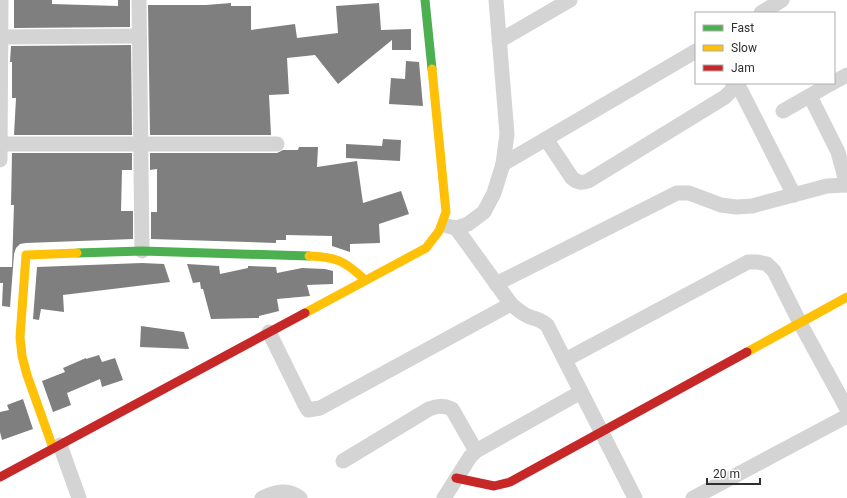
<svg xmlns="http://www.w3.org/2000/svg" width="847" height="498" font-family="Roboto,sans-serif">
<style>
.building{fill:#7f7f7f}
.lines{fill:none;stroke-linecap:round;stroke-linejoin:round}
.street{stroke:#d4d4d4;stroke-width:15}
.fast{stroke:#4caf50;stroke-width:9}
.slow{stroke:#ffc107;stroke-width:9}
.jam{stroke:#c62828;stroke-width:9}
</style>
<rect width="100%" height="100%" fill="#fff"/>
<g class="building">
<path d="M 14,0 L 52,0 L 52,4 L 118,6 L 118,0 L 130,0 L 130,27 L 14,28 Z"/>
<path d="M 231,3 L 231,6 L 251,6 L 251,30 L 295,24 L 297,38 L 338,33 L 336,6 L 379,3 L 381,30 L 411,29 L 411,50 L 392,50 L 392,40 L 338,84 L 315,55 L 287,58 L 289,94 L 269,95 L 271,135 L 150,135 L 148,5 L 206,5 Z"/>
<path d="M 131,45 L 132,135 L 14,135 L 16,98 L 12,98 L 12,62 L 10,62 L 11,46 Z"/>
<path d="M 406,61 L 419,62 L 423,106 L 389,104 L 391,78 L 405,79 Z"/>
<path d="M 383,139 L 401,140 L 400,161 L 346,158 L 346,144 L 382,146 Z"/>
<path d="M 299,147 L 318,147 L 317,167 L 357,161 L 363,203 L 401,191 L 409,214 L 379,224 L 380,243 L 350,244 L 350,252 L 332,246 L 332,236 L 286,235 L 286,240 L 276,240 L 276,243 L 151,239 L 151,212 L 157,212 L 157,169 L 150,170 L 150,153 L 277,153 L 283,150 L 298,150 Z"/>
<path d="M 12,153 L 132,153 L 132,170 L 122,170 L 121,211 L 133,211 L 133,239 L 26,243 L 20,244 L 16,248 L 14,254 L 10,307 L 2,306 L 3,283 L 0,283 L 0,267 L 12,267 L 14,205 L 11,205 Z"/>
<path d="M 142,263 L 164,264 L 170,282 L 63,295 L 64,312 L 41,309 L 39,320 L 33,319 L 37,267 Z"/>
<path d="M 187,264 L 219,266 L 220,274 L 248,268 L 248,266 L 276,267 L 277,273 L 302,268 L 325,269 L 333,271 L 333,284 L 307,285 L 310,296 L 277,299 L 279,311 L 259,316 L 259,318 L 211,319 L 203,289 L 201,289 L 200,282 L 193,283 Z"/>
<path d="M 141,326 L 184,332 L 189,349 L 140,347 Z"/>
<path d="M 99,355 L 102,362 L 115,358 L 123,380 L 102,387 L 100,379 L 67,393 L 71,405 L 53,412 L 42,381 L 65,372 L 63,368 L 86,358 L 86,359 Z"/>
<path d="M 23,399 L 33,429 L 2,440 L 0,432 L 0,412 L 9,410 L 7,405 Z"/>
</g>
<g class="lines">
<g class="street">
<path d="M 139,0 L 142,251"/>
<path d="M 761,13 L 782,0"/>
<path d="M 0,37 L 139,36"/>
<path d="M 499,41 L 570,0"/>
<path d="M 834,82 L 847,75"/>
<path d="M 737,83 L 794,195"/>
<path d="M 810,96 L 838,152 L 847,185"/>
<path d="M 783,111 L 832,83"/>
<path d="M 546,139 L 572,178 C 578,183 582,183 588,181 L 725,97 L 731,91 L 735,83"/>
<path d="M 0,144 L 277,144"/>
<path d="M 0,160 L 1,0"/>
<path d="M 503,164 L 696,51"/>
<path d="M 447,226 L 456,228 L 468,224 L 484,212 L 494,193 L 503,164 L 507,134 L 496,0"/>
<path d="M 456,228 L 511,304 C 517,309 522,314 530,317 C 537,319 541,320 547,325 L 635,498"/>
<path d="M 496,284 L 677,193 L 689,193 L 721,205 L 736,207 L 752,206 L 827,186 L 847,185"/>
<path d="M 269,332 L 305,405 L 308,410 L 320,408 L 511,304"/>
<path d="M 565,360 L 748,262 L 758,262 L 767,264 L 774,271 L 800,323 L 847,409"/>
<path d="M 60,445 L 79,498"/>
<path d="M 343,461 L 429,409 C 437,406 443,405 452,409 L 476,451"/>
<path d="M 262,498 C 275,492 288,488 300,498"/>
<path d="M 444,498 L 470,457 L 476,451 L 581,392"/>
<path d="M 693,498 L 847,416"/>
</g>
<g class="fast">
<path d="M 425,0 L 432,69"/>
<path d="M 77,253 L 142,251 L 309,256"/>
</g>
<g class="slow">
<path d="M 309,256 C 337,257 345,261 365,280"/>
<path d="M 305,313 L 426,248 L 439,231 L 446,212 L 432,69"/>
<path d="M 747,352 L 847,297"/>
<path d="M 53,448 L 27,375 L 22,356 L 20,337 L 26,255 L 77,253"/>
</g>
<g class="jam">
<path d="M 0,477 L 305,313"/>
<path d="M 456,478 L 494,486 L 510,482 L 747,352"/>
</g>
</g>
<rect x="695" y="12" width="140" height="72" fill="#ffffff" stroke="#acacac"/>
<rect x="703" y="25" width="20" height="6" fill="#4caf50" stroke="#acacac"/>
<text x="731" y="32" font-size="12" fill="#2f2f2f">Fast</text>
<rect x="703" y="45" width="20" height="6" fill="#ffc107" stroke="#acacac"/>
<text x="731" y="52" font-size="12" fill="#2f2f2f">Slow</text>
<rect x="703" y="65" width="20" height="6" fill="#c62828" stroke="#acacac"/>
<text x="731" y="72" font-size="12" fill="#2f2f2f">Jam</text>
<path d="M707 478v6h53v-6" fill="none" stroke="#2f2f2f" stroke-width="2"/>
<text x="713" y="478" font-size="12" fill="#2f2f2f" stroke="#ffffff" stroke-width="3" paint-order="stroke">20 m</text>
</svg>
